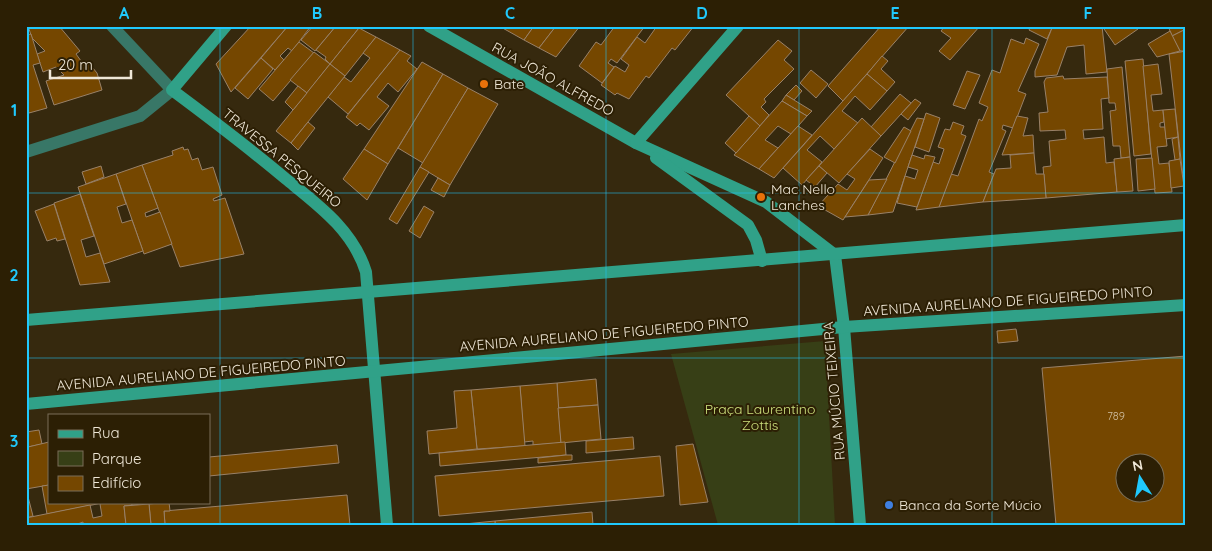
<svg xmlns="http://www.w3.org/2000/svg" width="1212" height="551" font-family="Quicksand,sans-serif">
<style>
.green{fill:#373f16}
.building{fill:#754700;stroke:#998168;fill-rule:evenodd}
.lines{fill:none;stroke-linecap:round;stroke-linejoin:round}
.street{stroke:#387767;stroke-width:12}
.secondary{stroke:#30a188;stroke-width:12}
.grid{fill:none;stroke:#20c9fd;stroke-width:1;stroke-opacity:0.55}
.food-dot{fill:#e8710a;stroke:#2c1f04;stroke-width:2}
.shop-dot{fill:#3f7fe0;stroke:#2c1f04;stroke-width:2}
.labels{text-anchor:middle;stroke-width:4;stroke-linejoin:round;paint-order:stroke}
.number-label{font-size:11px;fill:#d0bfa1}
.street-label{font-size:14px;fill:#efe7d7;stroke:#2c1f04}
.poi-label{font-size:14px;fill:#efe7d7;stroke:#2c1f04;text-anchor:start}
.park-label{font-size:14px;fill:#cce07d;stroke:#2c1f04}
.neatline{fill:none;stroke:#20c9fd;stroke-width:2}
.grid-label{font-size:16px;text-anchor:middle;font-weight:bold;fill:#20c9fd}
</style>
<rect width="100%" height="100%" fill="#36290e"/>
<path class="green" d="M 825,341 L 835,525 L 718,525 L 671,354 Z"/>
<g class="building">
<path d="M 28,26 L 53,26 L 54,28 L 59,26 L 80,51 L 76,54 L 84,65 L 88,62 L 97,73 L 102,90 L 54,105 L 46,81 L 64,75 L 56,67 L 43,72 L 37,54 L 45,51 L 32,38 Z"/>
<path d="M 251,26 L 288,26 L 231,92 L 216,64 Z"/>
<path d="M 288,26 L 311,26 L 292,51 L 288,48 L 280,56 L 284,60 L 275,70 L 261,58 Z"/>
<path d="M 313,26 L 336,26 L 315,51 L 301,40 Z"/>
<path d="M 336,26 L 359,28 L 330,64 L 325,59 L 326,57 L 316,50 Z"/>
<path d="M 499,26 L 534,26 L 524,40 Z"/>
<path d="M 534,26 L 556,26 L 539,48 L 524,40 Z"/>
<path d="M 556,26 L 580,26 L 556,57 L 539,48 Z"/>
<path d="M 615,26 L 645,26 L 617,63 L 611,59 L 608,63 L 614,67 L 602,83 L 579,66 L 596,42 L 601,45 Z"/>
<path d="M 657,26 L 694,26 L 675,50 L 672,48 L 649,78 L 646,76 L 629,99 L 617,93 L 615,95 L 601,85 L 615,66 L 625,72 L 629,65 L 621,59 L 637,37 L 645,43 Z"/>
<path d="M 881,26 L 909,26 L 843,101 L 828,86 Z"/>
<path d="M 945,26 L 980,26 L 950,60 L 939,51 L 951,38 L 941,31 Z"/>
<path d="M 1031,26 L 1058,26 L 1059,27 L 1052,28 L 1047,39 L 1029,30 Z"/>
<path d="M 1102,26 L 1107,72 L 1086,74 L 1084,45 L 1067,47 L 1057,75 L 1035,77 L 1035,71 L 1052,28 Z"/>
<path d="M 1102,26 L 1136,26 L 1138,29 L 1115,45 Z"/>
<path d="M 1168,26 L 1186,26 L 1186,29 L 1172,36 Z"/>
<path d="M 359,28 L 376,37 L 345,76 L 330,64 Z"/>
<path d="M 1186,29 L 1186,51 L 1180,51 L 1172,36 Z"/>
<path d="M 1170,31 L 1180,51 L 1157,57 L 1148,44 Z"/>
<path d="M 31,34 L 40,63 L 33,65 L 47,108 L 29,113 L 26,104 L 26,35 Z"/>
<path d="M 376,37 L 400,50 L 348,114 L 328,97 L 344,77 L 351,82 L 370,58 L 363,53 Z"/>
<path d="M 1026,38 L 1039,44 L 1018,91 L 1026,94 L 1013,128 L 1003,125 L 1002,129 L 1006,131 L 989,172 L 994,174 L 983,202 L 939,207 L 951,174 L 958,176 L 979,119 L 982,121 L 988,107 L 979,103 L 992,70 L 1000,73 L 1011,39 L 1024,44 Z"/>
<path d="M 778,40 L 792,51 L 784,60 L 794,69 L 764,99 L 766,102 L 761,107 L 769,115 L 760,126 L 726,95 Z"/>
<path d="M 299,42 L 314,53 L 273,101 L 259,89 Z"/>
<path d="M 400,50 L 411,56 L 407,61 L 417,69 L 398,92 L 388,83 L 377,97 L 389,106 L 369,130 L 360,123 L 357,126 L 346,117 Z"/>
<path d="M 1186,51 L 1186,186 L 1184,186 L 1169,54 Z"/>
<path d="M 314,52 L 330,64 L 307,93 L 290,80 Z"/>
<path d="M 882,56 L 888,61 L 881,69 L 895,82 L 887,91 L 867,74 Z"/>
<path d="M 261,58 L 273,69 L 248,99 L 235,88 Z"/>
<path d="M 1143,59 L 1151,154 L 1134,156 L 1125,61 Z"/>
<path d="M 422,62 L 443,74 L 388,164 L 364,149 Z"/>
<path d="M 330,64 L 345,76 L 291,143 L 276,131 Z"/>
<path d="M 1158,64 L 1162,94 L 1151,95 L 1153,111 L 1163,110 L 1164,122 L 1160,123 L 1160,127 L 1165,127 L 1167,146 L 1157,147 L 1159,164 L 1169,163 L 1172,192 L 1155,193 L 1143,66 Z"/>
<path d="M 1122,67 L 1130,157 L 1121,158 L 1120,146 L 1113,146 L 1110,111 L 1116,110 L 1115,103 L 1109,103 L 1107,69 Z"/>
<path d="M 811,70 L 828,84 L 816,98 L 800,83 Z"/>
<path d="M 967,71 L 980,75 L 965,109 L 953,105 Z"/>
<path d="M 443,74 L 468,88 L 423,163 L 398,148 Z"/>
<path d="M 867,74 L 887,91 L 870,110 L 855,96 L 842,111 L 858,123 L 834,149 L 820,136 L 807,150 L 822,162 L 802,185 L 783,168 Z"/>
<path d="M 1063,76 L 1064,79 L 1107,77 L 1109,98 L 1101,99 L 1103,129 L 1083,130 L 1084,139 L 1104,137 L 1106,163 L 1114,162 L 1117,192 L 1046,198 L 1043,167 L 1051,166 L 1049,141 L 1066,139 L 1065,130 L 1040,131 L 1039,113 L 1048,112 L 1044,82 L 1046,78 Z"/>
<path d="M 796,85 L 802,91 L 794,100 L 786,95 Z"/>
<path d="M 298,86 L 307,93 L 293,110 L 285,102 Z"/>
<path d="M 468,88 L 498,104 L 450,185 L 420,167 Z"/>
<path d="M 900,94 L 911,103 L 881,136 L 871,127 Z"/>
<path d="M 786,95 L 794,100 L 812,111 L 807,116 L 782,101 Z"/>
<path d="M 915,99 L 921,103 L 908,120 L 901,114 Z"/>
<path d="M 782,101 L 807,116 L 791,134 L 778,126 L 765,140 L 778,148 L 759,169 L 734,155 Z"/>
<path d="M 1175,109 L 1178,137 L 1166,139 L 1163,110 Z"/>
<path d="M 926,113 L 940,118 L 929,152 L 915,147 Z"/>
<path d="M 749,116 L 760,126 L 736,153 L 725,143 Z"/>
<path d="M 1017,116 L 1028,118 L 1023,136 L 1033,135 L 1034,153 L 1002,155 Z"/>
<path d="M 862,118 L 881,136 L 839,183 L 819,166 Z"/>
<path d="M 917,118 L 924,119 L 893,212 L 868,215 Z"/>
<path d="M 308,122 L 315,128 L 298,150 L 291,143 Z"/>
<path d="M 953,122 L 964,126 L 961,134 L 966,136 L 939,207 L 916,210 L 933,162 L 939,164 L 944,149 L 938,147 L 945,129 L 950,130 Z"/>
<path d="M 798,126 L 812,135 L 774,178 L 759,169 Z"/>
<path d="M 904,127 L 911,131 L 895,163 L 884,157 Z"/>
<path d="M 1178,137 L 1180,159 L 1175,160 L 1172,139 Z"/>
<path d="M 183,147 L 184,150 L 188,149 L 192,160 L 198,158 L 202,170 L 213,167 L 222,195 L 213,199 L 214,201 L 225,198 L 244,254 L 180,267 L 142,165 L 173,155 L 172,151 Z"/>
<path d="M 364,149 L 388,164 L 367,200 L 343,179 Z"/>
<path d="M 870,149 L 883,158 L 843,220 L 818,206 L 838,184 L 847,190 L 855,179 L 847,174 Z"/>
<path d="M 1034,153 L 1036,174 L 1044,174 L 1046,198 L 983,202 L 996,169 L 1011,168 L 1010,155 Z"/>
<path d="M 912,155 L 924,159 L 925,155 L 935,157 L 917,207 L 897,203 L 905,176 L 915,179 L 918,170 L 908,167 Z"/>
<path d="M 1130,157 L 1133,191 L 1117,192 L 1114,159 Z"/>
<path d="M 1152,158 L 1155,189 L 1138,191 L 1136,159 Z"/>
<path d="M 1180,159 L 1184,186 L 1171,188 L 1169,161 Z"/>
<path d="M 142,165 L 158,208 L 145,213 L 146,217 L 160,212 L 172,244 L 144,254 L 116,174 Z"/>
<path d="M 101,166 L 104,177 L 86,184 L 82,172 Z"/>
<path d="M 819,166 L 827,173 L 815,187 L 806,180 Z"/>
<path d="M 420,167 L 429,172 L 397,224 L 389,219 Z"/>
<path d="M 116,174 L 126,204 L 117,207 L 122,223 L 132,220 L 143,251 L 104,264 L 78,187 Z"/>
<path d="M 438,178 L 450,185 L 444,197 L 431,190 Z"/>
<path d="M 887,179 L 868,215 L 845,217 L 869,180 Z"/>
<path d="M 80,194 L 94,236 L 81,240 L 86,257 L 100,253 L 110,282 L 80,285 L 54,203 Z"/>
<path d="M 54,204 L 65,239 L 57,241 L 56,238 L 47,241 L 35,211 Z"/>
<path d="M 424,206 L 434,212 L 420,238 L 409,231 Z"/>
<path d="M 1016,329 L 1018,341 L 998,343 L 997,331 Z"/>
<path d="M 1186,356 L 1186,525 L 1056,525 L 1042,368 ZM 1124,464 L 1154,464 L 1154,494 L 1124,494 Z"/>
<path d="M 596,379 L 598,405 L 558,408 L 557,383 Z"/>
<path d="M 557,383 L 561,443 L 533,445 L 533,441 L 524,442 L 520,386 Z"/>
<path d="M 520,386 L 525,446 L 477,449 L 471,390 Z"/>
<path d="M 471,390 L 477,449 L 429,454 L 427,431 L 457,428 L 454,391 Z"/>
<path d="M 598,405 L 601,439 L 561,443 L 558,408 Z"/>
<path d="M 39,430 L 42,444 L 28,447 L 26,445 L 26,432 Z"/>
<path d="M 633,437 L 634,449 L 586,453 L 586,441 Z"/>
<path d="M 49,442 L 49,485 L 26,489 L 26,445 L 28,447 Z"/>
<path d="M 565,442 L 566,455 L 440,466 L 439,453 Z"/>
<path d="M 693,444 L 708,502 L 680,505 L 676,446 Z"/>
<path d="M 337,445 L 339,463 L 209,476 L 209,457 Z"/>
<path d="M 566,455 L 572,455 L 572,460 L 538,463 L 538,458 Z"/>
<path d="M 660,456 L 664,496 L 439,516 L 435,476 Z"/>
<path d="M 49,485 L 49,502 L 107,502 L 47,514 L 42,486 Z"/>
<path d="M 26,489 L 33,516 L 26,518 Z"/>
<path d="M 347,495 L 350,525 L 165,525 L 164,511 Z"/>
<path d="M 107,502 L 132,502 L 132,505 L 124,506 L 126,525 L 83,525 L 83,522 L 75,525 L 26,525 L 26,518 L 90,505 L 93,518 L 102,516 L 100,504 Z"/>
<path d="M 132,502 L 165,502 L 132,505 Z"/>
<path d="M 169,502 L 170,511 L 164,511 L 165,525 L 151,525 L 149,504 Z"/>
<path d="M 149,504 L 151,525 L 126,525 L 124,506 Z"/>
<path d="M 592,512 L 593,525 L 495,525 L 495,521 Z"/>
<path d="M 495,521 L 495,525 L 454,525 Z"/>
</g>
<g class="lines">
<path class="street" d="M 26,152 L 140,116 L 172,90 L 112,26"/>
<g class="secondary">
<path d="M 226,26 L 172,90 C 211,119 249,148 286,179 C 318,205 353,230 366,272 L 387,525"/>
<path d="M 429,26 L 636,143 L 766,202 L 835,255"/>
<path d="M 636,143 L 738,26"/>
<path d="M 656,158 L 748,225 L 756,240 L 762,261"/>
<path d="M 835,255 L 844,327 L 860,525"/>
<path d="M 26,320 L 1186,225"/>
<path d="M 26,404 L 844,327 L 1186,305"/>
</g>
</g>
<path class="grid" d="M 220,26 L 220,525M 413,26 L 413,525M 606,26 L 606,525M 799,26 L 799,525M 992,26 L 992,525M 26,193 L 1186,193M 26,358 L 1186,358"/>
<g class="food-dot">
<circle cx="484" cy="84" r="5"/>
<circle cx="761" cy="197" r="5"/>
</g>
<circle class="shop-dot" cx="889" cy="505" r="5"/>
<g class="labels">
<g class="number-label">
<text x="1116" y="420">789</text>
</g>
<g class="street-label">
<text transform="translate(553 79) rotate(29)" y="5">RUA JOÃO ALFREDO</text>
<text transform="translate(282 158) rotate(39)" y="5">TRAVESSA PESQUEIRO</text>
<text transform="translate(1008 301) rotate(-4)" y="5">AVENIDA AURELIANO DE FIGUEIREDO PINTO</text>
<text transform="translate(604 334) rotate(-5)" y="5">AVENIDA AURELIANO DE FIGUEIREDO PINTO</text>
<text transform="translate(201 373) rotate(-5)" y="5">AVENIDA AURELIANO DE FIGUEIREDO PINTO</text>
<text transform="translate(834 391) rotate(-95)" y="5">RUA MÚCIO TEIXEIRA</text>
</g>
<g class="poi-label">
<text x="494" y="89">Bate</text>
<text x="771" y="194">Mac Nello<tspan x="771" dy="16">Lanches</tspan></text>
<text x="899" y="510">Banca da Sorte Múcio</text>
</g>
<g class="park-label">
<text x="760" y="414">Praça Laurentino<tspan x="760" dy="16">Zottis</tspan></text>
</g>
</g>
<rect width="1212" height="551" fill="none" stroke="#2c1f04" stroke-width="55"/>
<rect x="48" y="414" width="162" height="90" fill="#2c1f04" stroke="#7a6f58"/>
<rect x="58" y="430" width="25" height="8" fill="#30a188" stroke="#7a6f58"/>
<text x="92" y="438" font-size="15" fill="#efe7d7">Rua</text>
<rect x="58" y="451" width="25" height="15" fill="#373f16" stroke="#7a6f58"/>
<text x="92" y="464" font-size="15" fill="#efe7d7">Parque</text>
<rect x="58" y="476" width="25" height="15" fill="#754700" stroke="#7a6f58"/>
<text x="92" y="488" font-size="15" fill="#efe7d7">Edifício</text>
<g transform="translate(1140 478) rotate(349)"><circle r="24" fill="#2c1f04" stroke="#7a6f58"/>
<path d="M0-4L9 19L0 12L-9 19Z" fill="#20c9fd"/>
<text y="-8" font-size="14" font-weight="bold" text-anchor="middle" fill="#efe7d7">N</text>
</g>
<path d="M50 70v8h81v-8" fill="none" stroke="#efe7d7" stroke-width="2.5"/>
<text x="58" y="70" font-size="15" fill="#efe7d7" stroke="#2c1f04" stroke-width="4" paint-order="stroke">20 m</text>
<rect x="28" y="28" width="1156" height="496" class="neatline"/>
<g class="grid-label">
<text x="124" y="19">A</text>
<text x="317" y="19">B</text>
<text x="510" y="19">C</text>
<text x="702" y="19">D</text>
<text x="895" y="19">E</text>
<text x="1088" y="19">F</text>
<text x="14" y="116">1</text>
<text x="14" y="281">2</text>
<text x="14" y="447">3</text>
</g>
</svg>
